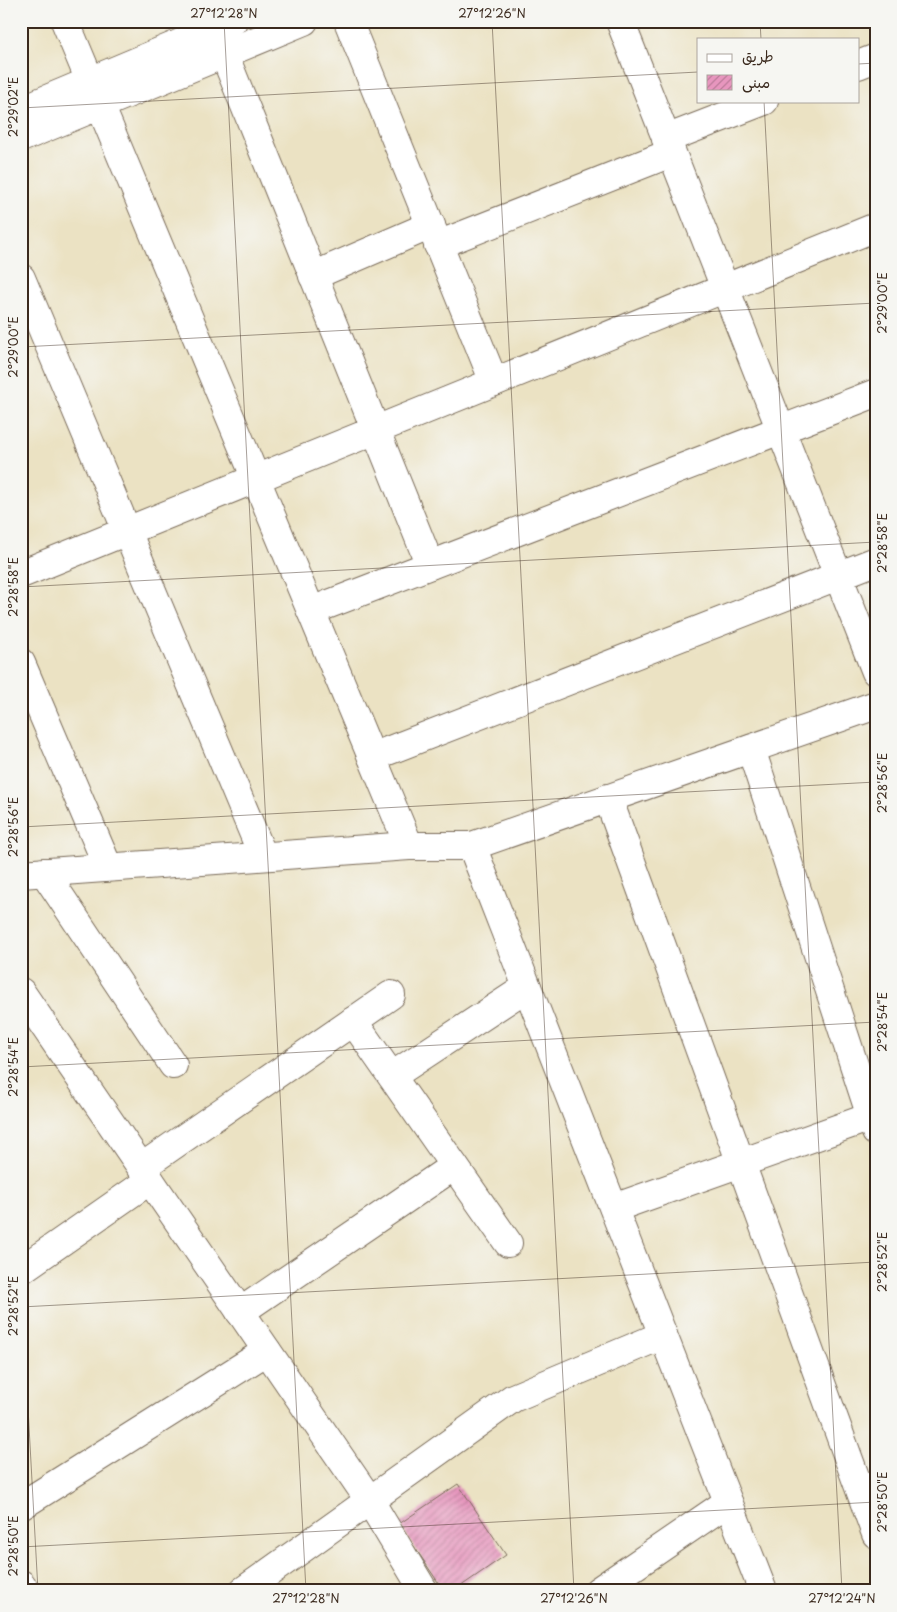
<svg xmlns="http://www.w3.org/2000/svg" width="897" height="1612" font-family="'Playpen Sans','Playpen Sans Arabic',sans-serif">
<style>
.building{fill:url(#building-hatch)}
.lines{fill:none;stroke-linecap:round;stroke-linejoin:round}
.street-casing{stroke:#796a58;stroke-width:30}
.secondary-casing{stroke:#796a58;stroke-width:30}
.street{stroke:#fff;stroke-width:28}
.secondary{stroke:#fff;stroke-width:28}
.ticks{fill:none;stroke:#3b2a1e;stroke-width:1;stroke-opacity:0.45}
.neatline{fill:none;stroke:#3b2a1e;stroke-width:2}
.ticks-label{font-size:12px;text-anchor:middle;fill:#3b2a1e}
</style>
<defs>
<pattern id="building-hatch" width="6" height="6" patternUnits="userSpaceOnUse" patternTransform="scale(1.25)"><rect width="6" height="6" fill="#e796be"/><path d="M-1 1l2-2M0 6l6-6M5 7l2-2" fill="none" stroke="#bc7b9a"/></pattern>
</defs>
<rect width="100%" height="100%" fill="#f6f6f2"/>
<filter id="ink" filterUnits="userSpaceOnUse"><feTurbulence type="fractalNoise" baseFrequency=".02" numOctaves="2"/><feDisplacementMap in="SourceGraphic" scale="10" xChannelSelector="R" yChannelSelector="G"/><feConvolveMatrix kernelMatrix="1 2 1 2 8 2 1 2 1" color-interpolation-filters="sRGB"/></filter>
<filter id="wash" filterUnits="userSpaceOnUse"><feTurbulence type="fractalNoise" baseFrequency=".0096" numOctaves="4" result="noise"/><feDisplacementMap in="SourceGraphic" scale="20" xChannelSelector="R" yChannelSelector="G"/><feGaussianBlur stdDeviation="1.12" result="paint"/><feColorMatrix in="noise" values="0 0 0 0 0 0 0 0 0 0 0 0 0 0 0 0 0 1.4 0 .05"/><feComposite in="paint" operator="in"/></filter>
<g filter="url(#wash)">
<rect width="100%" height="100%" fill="#ebe2c3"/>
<g id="blocks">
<path class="building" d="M 458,1484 L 506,1555 L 454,1591 L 444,1591 L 399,1524 Z"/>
</g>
</g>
<g filter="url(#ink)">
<use href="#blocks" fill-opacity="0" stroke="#796a58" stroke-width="1"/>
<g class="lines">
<g class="street-casing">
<g id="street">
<path d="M 65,21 L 409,846"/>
<path d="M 348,21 L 494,382"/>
<path d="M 620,21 L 876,672"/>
<path d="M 214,29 L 430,565"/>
<path d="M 858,65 L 876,58"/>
<path d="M 21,110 L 233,21"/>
<path d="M 21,138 L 304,21"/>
<path d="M 666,139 L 764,101"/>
<path d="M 438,245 L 671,153"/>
<path d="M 313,276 L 431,225"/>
<path d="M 21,278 L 263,856"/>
<path d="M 21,574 L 876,227"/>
<path d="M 311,611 L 876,393"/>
<path d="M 21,663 L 108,867"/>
<path d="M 751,749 L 876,1132"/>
<path d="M 372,757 L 876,561"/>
<path d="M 608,798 L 876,1534"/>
<path d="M 472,846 L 763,1591"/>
<path d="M 44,872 L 173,1065"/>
<path d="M 21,874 L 409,846 L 472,846 L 876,705"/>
<path d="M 353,1021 L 508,1243"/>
<path d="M 392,1076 L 527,987"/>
<path d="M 142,1167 L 391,995"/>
<path d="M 614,1208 L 876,1115"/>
<path d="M 21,1270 L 150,1180"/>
<path d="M 240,1312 L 454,1166"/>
<path d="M 21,1506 L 267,1351"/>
<path d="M 21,1584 L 26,1591"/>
<path d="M 243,1591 L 513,1398 L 663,1335"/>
<path d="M 598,1591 L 728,1502"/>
</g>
</g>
<g class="secondary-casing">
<path id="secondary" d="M 21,992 L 370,1501 L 424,1591"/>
</g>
<use href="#street" class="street"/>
<use href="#secondary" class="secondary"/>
</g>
</g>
<path class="ticks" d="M 224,21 L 306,1591M 492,21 L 574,1591M 760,21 L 761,39M 858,64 L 876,63M 764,101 L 842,1591M 21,108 L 698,72M 21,347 L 876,303M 21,587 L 876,542M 21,827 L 876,782M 21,1067 L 876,1022M 21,1279 L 38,1591M 21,1307 L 876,1262M 21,1547 L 876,1502"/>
<rect width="897" height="1612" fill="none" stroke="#f6f6f2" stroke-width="55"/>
<rect x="697" y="38" width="162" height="65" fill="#f6f6f2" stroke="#aba49d"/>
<rect x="707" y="54" width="25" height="8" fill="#ffffff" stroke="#aba49d"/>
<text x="742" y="62" font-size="15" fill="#3b2a1e">طريق</text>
<rect x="707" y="75" width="25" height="15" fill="url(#building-hatch)" stroke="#aba49d"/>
<text x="742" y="88" font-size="15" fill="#3b2a1e">مبنى</text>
<rect x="28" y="28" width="842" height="1556" class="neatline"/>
<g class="ticks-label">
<text x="224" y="18">27°12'28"N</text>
<text x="492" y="18">27°12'26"N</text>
<text transform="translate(14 107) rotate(-90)" y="4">2°29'02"E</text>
<text transform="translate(883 303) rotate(-90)" y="4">2°29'00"E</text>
<text transform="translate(14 347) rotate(-90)" y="4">2°29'00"E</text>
<text transform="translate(883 543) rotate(-90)" y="4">2°28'58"E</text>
<text transform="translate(14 587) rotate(-90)" y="4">2°28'58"E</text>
<text transform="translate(883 783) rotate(-90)" y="4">2°28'56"E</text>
<text transform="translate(14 827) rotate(-90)" y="4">2°28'56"E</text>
<text transform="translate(883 1022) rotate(-90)" y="4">2°28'54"E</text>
<text transform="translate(14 1067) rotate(-90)" y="4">2°28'54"E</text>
<text transform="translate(883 1262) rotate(-90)" y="4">2°28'52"E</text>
<text transform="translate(14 1306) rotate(-90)" y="4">2°28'52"E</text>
<text transform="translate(883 1502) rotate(-90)" y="4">2°28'50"E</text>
<text transform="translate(14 1546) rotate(-90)" y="4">2°28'50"E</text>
<text x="306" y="1603">27°12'28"N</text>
<text x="574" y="1603">27°12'26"N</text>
<text x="842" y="1603">27°12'24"N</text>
</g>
</svg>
